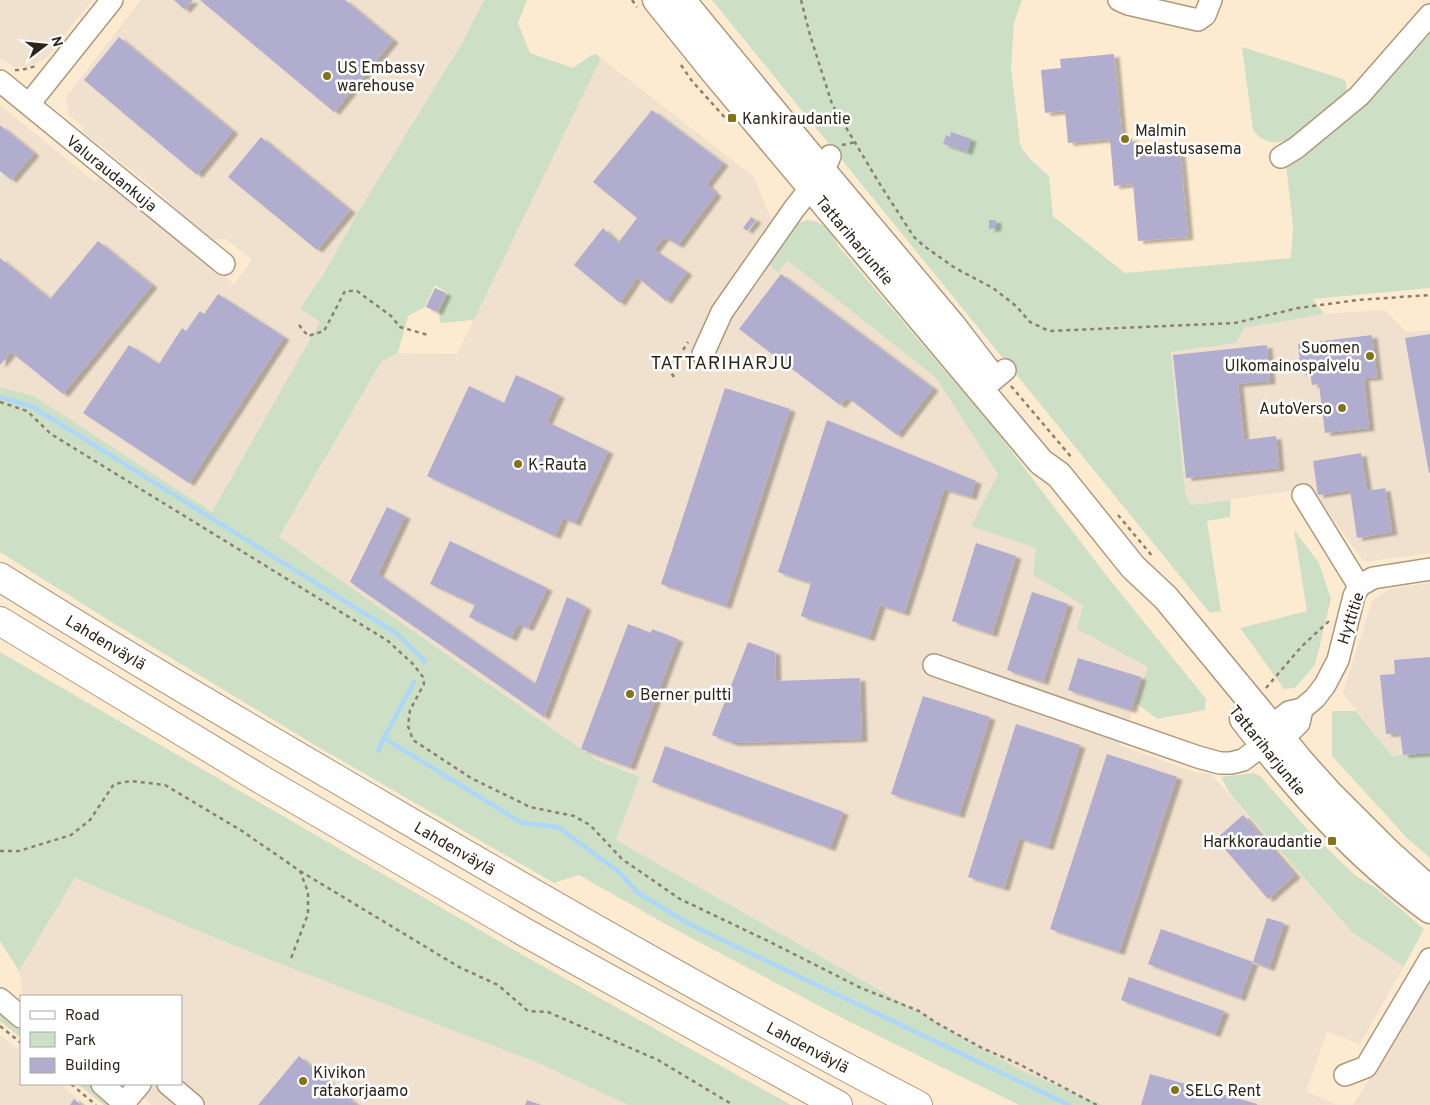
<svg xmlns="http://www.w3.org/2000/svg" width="1430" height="1105" font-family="Overpass,sans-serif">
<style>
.industrial{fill:#f0e1ce}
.green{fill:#cde0c6}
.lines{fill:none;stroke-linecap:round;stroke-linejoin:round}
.stream{stroke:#add7f8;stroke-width:4.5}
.building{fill:#b1adcf;filter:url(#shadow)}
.minor-casing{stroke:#ae997b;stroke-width:24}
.major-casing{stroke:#ae997b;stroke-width:29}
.highway-casing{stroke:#ae997b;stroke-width:30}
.path{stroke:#8c806d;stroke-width:2.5;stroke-dasharray:4 4;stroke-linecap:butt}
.minor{stroke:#fff;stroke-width:21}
.major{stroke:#fff;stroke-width:26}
.highway{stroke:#fff;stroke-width:28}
.poi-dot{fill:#847416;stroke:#fff;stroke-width:2}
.labels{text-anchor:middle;stroke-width:5;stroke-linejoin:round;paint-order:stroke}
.poi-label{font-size:16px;fill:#2d2519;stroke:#fff;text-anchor:start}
.street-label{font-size:16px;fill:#2d2519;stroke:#fff}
.quarter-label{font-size:19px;letter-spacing:1px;fill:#2d2519;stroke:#fff}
</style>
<defs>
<filter id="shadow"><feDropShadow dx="5.5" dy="3" stdDeviation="1" flood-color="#0004"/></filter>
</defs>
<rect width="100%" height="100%" fill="#fcebd1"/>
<g class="industrial">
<path d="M 0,0 L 92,0 L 47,57 L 39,62 L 26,67 L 15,67 L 0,59 Z"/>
<path d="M 141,0 L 484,0 L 463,41 L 360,209 L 323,275 L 300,307 L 321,322 L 212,512 L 34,396 L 0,387 L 0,105 L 95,182 L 102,174 L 234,284 L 252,260 L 226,239 L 207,240 L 160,193 L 82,131 L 84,128 L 69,115 L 66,97 Z"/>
<path d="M 601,58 L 754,177 L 788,261 L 935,377 L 998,474 L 972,526 L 1036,548 L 1033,575 L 1083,605 L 1077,629 L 1149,667 L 1136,703 L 1119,745 L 1197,773 L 1211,774 L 1353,933 L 1404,966 L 1360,1044 L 1327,1032 L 1306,1091 L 1337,1105 L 1103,1105 L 1020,1070 L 616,840 L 640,777 L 597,760 L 279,537 L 383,360 L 398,353 L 457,354 Z"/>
<path d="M 1385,310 L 1407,332 L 1430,330 L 1430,553 L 1364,562 L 1311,488 L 1190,505 L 1185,491 L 1171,352 L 1236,343 L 1244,328 L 1324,314 Z"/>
<path d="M 1430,583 L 1430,752 L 1392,756 L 1343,693 L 1372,601 L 1389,589 Z"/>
<path d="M 75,878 L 196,930 L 270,960 L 538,1063 L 628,1105 L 152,1105 L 127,1084 L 181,1084 L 181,996 L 23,996 L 19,971 Z"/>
<path d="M 1430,979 L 1430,1105 L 1353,1105 Z"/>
<path d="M 0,1035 L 21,1052 L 21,1084 L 60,1084 L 86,1105 L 0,1105 Z"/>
</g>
<g class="green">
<path d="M 484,0 L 527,0 L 518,23 L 530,53 L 573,68 L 590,56 L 596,54 L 601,58 L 474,320 L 440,323 L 439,313 L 448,293 L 435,285 L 425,307 L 408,316 L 398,353 L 382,361 L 279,537 L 597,760 L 640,777 L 616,840 L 1020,1070 L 1103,1105 L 1019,1105 L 844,1019 L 667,925 L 579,875 L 554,883 L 318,747 L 105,618 L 0,552 L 0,387 L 34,396 L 212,512 L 320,322 L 300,308 L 323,275 L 360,209 L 463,41 Z"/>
<path d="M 712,0 L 1022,0 L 1014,23 L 1011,68 L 1020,143 C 1025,157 1038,166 1049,176 L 1053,216 L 1125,273 L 1291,258 L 1293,226 L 1286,165 L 1364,101 L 1430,34 L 1430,288 L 1313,299 L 1324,314 L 1244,328 L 1236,343 L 1171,352 L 1185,491 L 1190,505 L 1231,500 L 1230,517 L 1207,521 L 1221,611 L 1210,613 Z"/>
<path d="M 1242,47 L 1343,79 L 1346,82 L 1347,91 C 1330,113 1279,166 1253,130 Z"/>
<path d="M 808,220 C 827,223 830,231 839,247 L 993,427 L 1106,575 L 1206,699 L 1205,710 L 1157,719 L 1136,703 L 1148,667 L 1077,629 L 1083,605 L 1033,575 L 1036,548 L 971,526 L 998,474 L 935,377 L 788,261 L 778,272 L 766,262 L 794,224 Z"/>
<path d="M 1294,530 L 1319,563 L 1331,599 L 1315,665 L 1295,688 L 1284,689 L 1240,628 L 1307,611 Z"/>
<path d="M 0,652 L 516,951 L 791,1105 L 628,1105 L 538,1063 L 270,960 L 196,930 L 75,878 L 19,971 L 0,941 Z"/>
<path d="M 1332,711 L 1356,711 L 1392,756 L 1430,752 L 1430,858 L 1407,838 L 1332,756 Z"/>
<path d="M 1254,773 L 1261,777 L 1307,829 L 1356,876 L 1376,888 L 1424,929 L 1404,966 L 1353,933 L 1230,794 L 1221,777 Z"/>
<path d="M 0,1013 L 21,1030 L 21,1038 L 0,1021 Z"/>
<path d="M 78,1084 L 89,1084 L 114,1105 L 104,1105 Z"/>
</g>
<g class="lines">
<g class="stream">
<path d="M 0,397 L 33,407 L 396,633 L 425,661 L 424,662"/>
<path d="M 414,682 L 384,738 L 522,823 L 558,827 L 619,872 L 638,893 L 691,925 L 1069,1105"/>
<path d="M 378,751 L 384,738"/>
</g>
</g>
<g class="building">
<path d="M 174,0 L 193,0 L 185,10 Z"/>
<path d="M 200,0 L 345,0 L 393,40 L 334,112 Z"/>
<path d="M 119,37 L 233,131 L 197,175 L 84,80 Z"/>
<path d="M 1114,54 L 1122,139 L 1132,138 L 1134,155 L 1180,151 L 1188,237 L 1138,241 L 1133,184 L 1114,186 L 1110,139 L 1068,143 L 1065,111 L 1045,113 L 1041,70 L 1061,68 L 1060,59 Z"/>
<path d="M 652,110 L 723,163 L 707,184 L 716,194 L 678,245 L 664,237 L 654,250 L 687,272 L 666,301 L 637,277 L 620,303 L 574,265 L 603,228 L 618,243 L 637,218 L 593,182 Z"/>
<path d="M 0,125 L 34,153 L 11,180 L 0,171 Z"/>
<path d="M 951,132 L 971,139 L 967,152 L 943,144 L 946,135 L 950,137 Z"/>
<path d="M 261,137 L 350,210 L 317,250 L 228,177 Z"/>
<path d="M 751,217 L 756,220 L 747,231 L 743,228 Z"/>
<path d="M 989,220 L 996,220 L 996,228 L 989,229 Z"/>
<path d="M 98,241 L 152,285 L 63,394 L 11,352 L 0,365 L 0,258 L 50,299 Z"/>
<path d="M 781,274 L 933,388 L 897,435 L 847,397 L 840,405 L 739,329 Z"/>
<path d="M 435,288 L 446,293 L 437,312 L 426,307 Z"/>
<path d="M 218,294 L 284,337 L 189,483 L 83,413 L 129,345 L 159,364 L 182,328 L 186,331 L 200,311 L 204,314 Z"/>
<path d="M 1430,334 L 1430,473 L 1429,473 L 1405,338 Z"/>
<path d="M 1372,335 L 1377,377 L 1364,378 L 1369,428 L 1325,433 L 1319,384 L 1312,385 L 1310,372 L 1301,373 L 1298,344 Z"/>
<path d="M 1267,345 L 1270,381 L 1238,384 L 1244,440 L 1276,436 L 1279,468 L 1186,478 L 1173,355 Z"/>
<path d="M 516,375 L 559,395 L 547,422 L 608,451 L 575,523 L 563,518 L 555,536 L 427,476 L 469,386 L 504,403 Z"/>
<path d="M 725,388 L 790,409 L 726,606 L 661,584 Z"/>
<path d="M 827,420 L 976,481 L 971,497 L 944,489 L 904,613 L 880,605 L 869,638 L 801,616 L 811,583 L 778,572 Z"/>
<path d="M 1361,453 L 1367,491 L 1385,488 L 1392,532 L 1357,538 L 1350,490 L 1318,495 L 1313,461 Z"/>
<path d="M 387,507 L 405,516 L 378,574 L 535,684 L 567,597 L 586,607 L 544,717 L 350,582 Z"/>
<path d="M 450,541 L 547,588 L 528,628 L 518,624 L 511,638 L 469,617 L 475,605 L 430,584 Z"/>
<path d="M 976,543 L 1016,556 L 992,634 L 952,621 Z"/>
<path d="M 1032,592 L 1068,604 L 1043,682 L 1007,670 Z"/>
<path d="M 628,624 L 651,633 L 652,629 L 678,639 L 630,767 L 581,749 Z"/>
<path d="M 748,642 L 775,652 L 776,681 L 860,678 L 862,739 L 733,743 L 712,735 Z"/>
<path d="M 1430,657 L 1430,753 L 1403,755 L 1400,733 L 1386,734 L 1380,675 L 1395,674 L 1394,660 Z"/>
<path d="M 1078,658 L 1141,677 L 1131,710 L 1068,690 Z"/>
<path d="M 923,696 L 990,717 L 959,815 L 891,794 Z"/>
<path d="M 1016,724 L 1080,745 L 1048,847 L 1019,838 L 1004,888 L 968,877 Z"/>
<path d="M 665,746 L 843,812 L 830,848 L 652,782 Z"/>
<path d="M 1107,754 L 1177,777 L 1119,952 L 1050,929 Z"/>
<path d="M 1243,815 L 1295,875 L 1268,899 L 1216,839 Z"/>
<path d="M 1267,918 L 1284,923 L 1269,968 L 1253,962 Z"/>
<path d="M 1161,929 L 1253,962 L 1240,998 L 1148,964 Z"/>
<path d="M 1129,977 L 1224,1011 L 1215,1034 L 1121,1000 Z"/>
<path d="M 299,1056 L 357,1105 L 258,1105 Z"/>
<path d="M 1150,1074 L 1257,1104 L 1257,1105 L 1141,1105 Z"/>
<path d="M 74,1099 L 81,1105 L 70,1105 Z"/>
<path d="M 527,1100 L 541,1105 L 525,1105 Z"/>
</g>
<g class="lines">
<g class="minor-casing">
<g id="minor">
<path d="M 1119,0 L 1128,4 L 1198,20 L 1205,15 L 1211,0"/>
<path d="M 0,81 L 224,264"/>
<path d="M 29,104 L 112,0"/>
<path d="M 1281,157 L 1296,148 L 1359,96 L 1430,15"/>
<path d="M 703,354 L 722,312 L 794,209 L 823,172 L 830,156"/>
<path d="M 981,390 L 1005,370"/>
<path d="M 1303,495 L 1359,586"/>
<path d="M 934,665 L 1198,757 L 1220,763 L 1231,763 L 1243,760 L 1263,745 L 1282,739 L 1299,723 L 1302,709"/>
<path d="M 1265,740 L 1271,726 L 1289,712 L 1302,709 L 1315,698 L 1325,685 L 1338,660 L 1354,596 L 1359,586 L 1373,578 L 1430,569"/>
<path d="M 0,999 L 21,1017"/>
<path d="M 1345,1075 L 1366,1067 L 1430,959"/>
<path d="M 102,1084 L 126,1105"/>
<path d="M 168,1084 L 193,1105"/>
<path d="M 124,1103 L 140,1084"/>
</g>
</g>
<g class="major-casing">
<g id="major">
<path d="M 656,0 L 714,72 L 1041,462 L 1059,475 L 1133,567 L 1166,598 L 1302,763 L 1329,793 L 1388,852 L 1430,890"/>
<path d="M 682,0 L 806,151 L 952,325 L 988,372"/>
<path d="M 1243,719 C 1297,789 1357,857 1430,910"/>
</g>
</g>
<g class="highway-casing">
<g id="highway">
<path d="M 0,577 C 128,657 258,733 388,809 C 563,911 739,1012 918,1105"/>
<path d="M 0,621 L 262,780 L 526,933 L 838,1105"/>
</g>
</g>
<g class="path">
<path d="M 632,0 L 637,7"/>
<path d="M 801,0 L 810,35 L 832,104 L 881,186 L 914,237 L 924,246 L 955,268 L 993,288 L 1016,306 L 1030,322 L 1049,331 L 1235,323 L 1298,308 L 1358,300 L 1430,295"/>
<path d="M 681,65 L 692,81 L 727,120"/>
<path d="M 15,70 L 21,70 L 36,66"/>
<path d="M 842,145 L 856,142"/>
<path d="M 299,325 L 308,336 L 324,331 L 345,291 L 357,291 L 391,316 L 400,327 L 428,335"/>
<path d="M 674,377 L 670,371 L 688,342"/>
<path d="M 1011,386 L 1072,458"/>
<path d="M 0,402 L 27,411 L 51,434 L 388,641 L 413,664 L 423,677 L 424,684 L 410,710 L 408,726 L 413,740 L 471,778 L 530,807 L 574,816 L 590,825 L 622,859 L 680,899 L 768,941 L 861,988 L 919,1011 L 935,1022 L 982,1048 L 1019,1064 L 1097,1105"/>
<path d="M 1118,515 L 1153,557"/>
<path d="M 1266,688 L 1301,647 L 1329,621"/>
<path d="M 0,851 L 19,851 L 71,835 L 90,820 L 114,784 L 131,781 L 165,785 L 242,831 L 300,871 L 308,892 L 308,914 L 290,961"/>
<path d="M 300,871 L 459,967 L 498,985 L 528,1011 L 548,1012 L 658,1060 L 733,1105"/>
<path d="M 0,1026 L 21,1043"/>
<path d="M 71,1084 L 96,1105"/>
</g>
<use href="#minor" class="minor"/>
<use href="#major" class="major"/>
<use href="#highway" class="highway"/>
</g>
<g class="poi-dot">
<circle cx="327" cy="76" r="5"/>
<rect x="727" y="113" width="10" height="10" rx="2.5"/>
<circle cx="1125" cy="139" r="5"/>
<circle cx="1370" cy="356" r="5"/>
<circle cx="1342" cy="408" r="5"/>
<circle cx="518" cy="464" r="5"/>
<circle cx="630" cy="694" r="5"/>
<rect x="1327" y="836" width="10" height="10" rx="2.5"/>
<circle cx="303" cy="1081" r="5"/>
<circle cx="1175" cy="1090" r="5"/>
</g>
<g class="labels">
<g class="poi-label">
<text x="337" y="73">US Embassy<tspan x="337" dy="18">warehouse</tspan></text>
<text x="742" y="124">Kankiraudantie</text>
<text x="1135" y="136">Malmin<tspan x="1135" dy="18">pelastusasema</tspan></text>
<text x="1360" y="353" text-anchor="end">Suomen<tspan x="1360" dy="18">Ulkomainospalvelu</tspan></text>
<text x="1332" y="414" text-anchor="end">AutoVerso</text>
<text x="528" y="470">K-Rauta</text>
<text x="640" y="700">Berner pultti</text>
<text x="1322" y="847" text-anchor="end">Harkkoraudantie</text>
<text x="313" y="1078">Kivikon<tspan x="313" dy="18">ratakorjaamo</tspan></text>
<text x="1185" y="1096">SELG Rent</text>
</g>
<g class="street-label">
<text transform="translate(112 173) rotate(39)" y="6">Valuraudankuja</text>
<text transform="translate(855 240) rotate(50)" y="6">Tattariharjuntie</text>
<text transform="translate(1350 618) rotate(-72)" y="6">Hyttitie</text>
<text transform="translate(106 642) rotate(31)" y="6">Lahdenväylä</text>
<text transform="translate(1268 750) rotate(51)" y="6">Tattariharjuntie</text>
<text transform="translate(455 848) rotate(30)" y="6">Lahdenväylä</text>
<text transform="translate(808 1047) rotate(28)" y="6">Lahdenväylä</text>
</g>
<g class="quarter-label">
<text x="722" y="369">TATTARIHARJU</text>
</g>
</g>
<rect x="20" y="995" width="162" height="90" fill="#ffffff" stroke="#aba8a3"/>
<rect x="30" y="1011" width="25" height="8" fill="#ffffff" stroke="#aba8a3"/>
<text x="65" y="1020" font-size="15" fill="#2d2519">Road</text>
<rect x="30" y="1032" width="25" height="15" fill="#cde0c6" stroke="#aba8a3"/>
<text x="65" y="1045" font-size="15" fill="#2d2519">Park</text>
<rect x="30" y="1058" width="25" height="15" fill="#b1adcf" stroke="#aba8a3"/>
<text x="65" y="1070" font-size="15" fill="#2d2519">Building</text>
<g transform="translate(45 45) rotate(74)" stroke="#ffffff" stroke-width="4" paint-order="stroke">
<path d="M0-4L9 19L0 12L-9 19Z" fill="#2d2519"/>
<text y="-8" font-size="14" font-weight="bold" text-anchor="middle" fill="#2d2519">N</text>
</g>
</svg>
